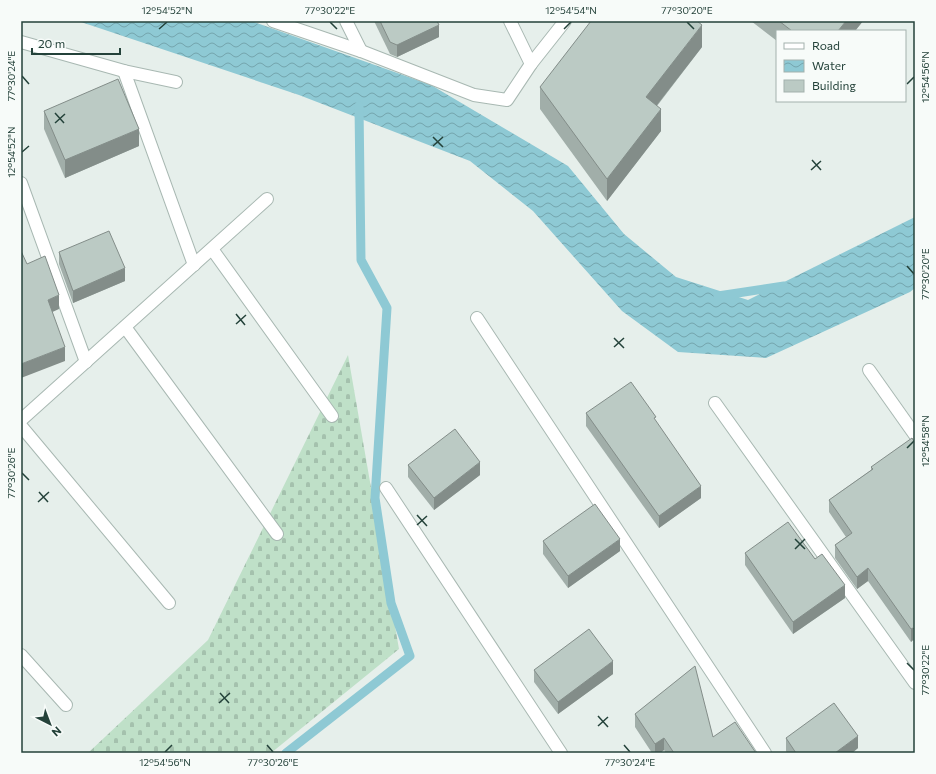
<svg xmlns="http://www.w3.org/2000/svg" width="936" height="774" font-family="Commissioner,sans-serif">
<style>
.cemetery{fill:url(#cemetery-stones)}
.water{fill:url(#water-waves)}
.lines{fill:none;stroke-linecap:round;stroke-linejoin:round}
.stream{stroke:#8ec9d4;stroke-width:9}
.minor-casing{stroke:#a8b8b2;stroke-width:14}
.minor{stroke:#fff;stroke-width:12}
.wall{fill:#a1aea9}
.shaded-wall{fill:#838d89}
.building{fill:#bbcac4;stroke:#838d89}
.ticks{fill:none;stroke:#24423a;stroke-width:1.5}
.neatline{fill:none;stroke:#24423a;stroke-width:1.5}
.ticks-label{font-size:10px;text-anchor:middle;fill:#24423a}
</style>
<defs>
<pattern id="cemetery-stones" width="16" height="16" patternUnits="userSpaceOnUse"><rect width="16" height="16" fill="#bfe0c8"/><path d="M2 7V4a2 2 0 0 1 4 0v3zM10 15v-3a2 2 0 0 1 4 0v3z" fill="#a4c1ad"/></pattern>
<pattern id="water-waves" width="16" height="10" patternUnits="userSpaceOnUse"><rect width="16" height="10" fill="#8ec9d4"/><path d="M0 5q4-4 8 0t8 0" fill="none" stroke="#74a5ad"/></pattern>
</defs>
<rect width="100%" height="100%" fill="#e6efeb"/>
<path class="cemetery" d="M 348,355 L 399,649 L 271,753 L 88,753 L 208,640 Z"/>
<path class="water" d="M 78,21 L 251,21 L 431,85 L 568,166 L 624,234 L 676,277 L 748,300 L 915,217 L 915,288 L 910,292 L 766,358 L 678,352 L 622,311 L 533,211 L 470,161 L 299,95 Z"/>
<g class="lines">
<g class="stream">
<path d="M 718,296 L 784,286"/>
<path d="M 286,753 L 410,656 L 391,603 L 375,498 L 387,308 L 361,260 L 359,106"/>
</g>
<g class="minor-casing">
<g id="minor">
<path d="M 273,21 L 361,51 L 474,95 L 507,100 L 531,64 L 565,21"/>
<path d="M 346,21 L 361,51"/>
<path d="M 510,21 L 531,64"/>
<path d="M 21,42 L 124,71 L 176,82"/>
<path d="M 124,71 L 194,265"/>
<path d="M 21,183 L 86,362"/>
<path d="M 212,249 L 332,416"/>
<path d="M 477,318 L 765,753"/>
<path d="M 125,327 L 277,534"/>
<path d="M 869,370 L 915,435"/>
<path d="M 715,403 L 915,683"/>
<path d="M 21,420 L 267,199"/>
<path d="M 21,426 L 169,603"/>
<path d="M 386,488 L 561,753"/>
<path d="M 21,655 L 66,705"/>
</g>
</g>
<use href="#minor" class="minor"/>
</g>
<g class="wall">
<path d="M 374,21 L 437,21 L 439,37 L 397,57 L 390,54 Z"/>
<path d="M 751,21 L 863,21 L 855,31 L 777,31 L 777,41 Z"/>
<path d="M 702,47 L 657,106 L 661,131 L 607,201 L 540,109 L 540,87 Z"/>
<path d="M 44,111 L 139,146 L 65,178 L 44,129 Z"/>
<path d="M 59,252 L 125,281 L 73,303 L 59,264 Z"/>
<path d="M 586,413 L 656,422 L 701,498 L 659,528 L 586,426 Z"/>
<path d="M 915,443 L 915,642 L 913,640 L 911,642 L 868,581 L 857,589 L 835,558 L 835,545 L 846,537 L 829,512 L 829,500 L 871,470 L 871,467 Z"/>
<path d="M 408,465 L 480,475 L 434,510 L 408,477 Z"/>
<path d="M 543,541 L 620,551 L 568,588 L 543,554 Z"/>
<path d="M 745,553 L 815,559 L 845,598 L 793,634 L 745,565 Z"/>
<path d="M 534,670 L 613,674 L 558,714 L 534,682 Z"/>
<path d="M 635,714 L 713,737 L 756,753 L 666,753 L 664,750 L 660,753 L 652,753 L 635,727 Z"/>
<path d="M 786,738 L 858,748 L 852,753 L 787,753 L 786,751 Z"/>
</g>
<g class="shaded-wall">
<path d="M 846,21 L 863,21 L 855,31 L 838,31 Z"/>
<path d="M 439,25 L 439,37 L 397,57 L 397,45 Z"/>
<path d="M 702,25 L 702,47 L 646,119 L 646,97 Z"/>
<path d="M 661,109 L 661,131 L 607,201 L 607,179 Z"/>
<path d="M 139,129 L 139,146 L 65,178 L 65,160 Z"/>
<path d="M 125,268 L 125,281 L 73,303 L 73,291 Z"/>
<path d="M 59,295 L 59,309 L 48,314 L 48,300 Z"/>
<path d="M 65,347 L 65,361 L 21,378 L 21,364 Z"/>
<path d="M 480,462 L 480,475 L 434,510 L 434,498 Z"/>
<path d="M 701,486 L 701,498 L 659,528 L 659,516 Z"/>
<path d="M 620,539 L 620,551 L 568,588 L 568,576 Z"/>
<path d="M 868,568 L 868,581 L 857,589 L 857,577 Z"/>
<path d="M 845,585 L 845,598 L 793,634 L 793,622 Z"/>
<path d="M 913,628 L 913,640 L 911,642 L 911,629 Z"/>
<path d="M 613,661 L 613,674 L 558,714 L 558,702 Z"/>
<path d="M 858,736 L 858,748 L 852,753 L 835,753 Z"/>
<path d="M 664,738 L 664,750 L 660,753 L 655,753 L 655,744 Z"/>
</g>
<g class="building">
<path d="M 380,21 L 437,21 L 439,25 L 397,45 L 390,42 Z"/>
<path d="M 591,21 L 697,21 L 702,25 L 646,97 L 661,109 L 607,179 L 540,87 Z"/>
<path d="M 779,21 L 846,21 L 838,31 L 792,31 Z"/>
<path d="M 118,79 L 139,129 L 65,160 L 44,111 Z"/>
<path d="M 109,231 L 125,268 L 73,291 L 59,252 Z"/>
<path d="M 21,251 L 27,264 L 45,256 L 59,295 L 48,300 L 65,347 L 21,364 Z"/>
<path d="M 631,382 L 656,417 L 654,418 L 701,486 L 659,516 L 586,413 Z"/>
<path d="M 455,429 L 480,462 L 434,498 L 408,465 Z"/>
<path d="M 912,438 L 915,443 L 915,630 L 913,628 L 911,629 L 868,568 L 857,577 L 835,545 L 852,533 L 829,500 L 873,469 L 871,467 Z"/>
<path d="M 595,504 L 620,539 L 568,576 L 543,541 Z"/>
<path d="M 788,522 L 815,559 L 822,554 L 845,585 L 793,622 L 745,553 Z"/>
<path d="M 589,629 L 613,661 L 558,702 L 534,670 Z"/>
<path d="M 695,666 L 713,737 L 735,722 L 756,753 L 674,753 L 664,738 L 655,744 L 635,714 Z"/>
<path d="M 834,703 L 858,736 L 835,753 L 796,753 L 786,738 Z"/>
</g>
<path class="ticks" d="M 330,22 L 337,29M 687,22 L 694,29M 159,29 L 167,22M 564,29 L 571,22M 22,76 L 29,84M 907,84 L 914,77M 55,113 L 64,123M 55,123 L 65,114M 433,137 L 443,147M 433,146 L 443,137M 22,152 L 29,146M 812,160 L 821,170M 811,170 L 821,161M 907,266 L 914,274M 236,314 L 245,325M 236,324 L 246,315M 614,338 L 624,348M 614,347 L 624,338M 907,448 L 914,441M 22,473 L 29,480M 39,492 L 48,502M 38,502 L 49,492M 417,515 L 427,526M 417,525 L 427,516M 795,539 L 805,549M 795,549 L 805,539M 907,663 L 914,670M 220,693 L 229,703M 219,703 L 230,693M 598,716 L 608,727M 598,726 L 608,717M 267,745 L 273,752M 624,745 L 630,752M 165,752 L 172,745"/>
<rect width="936" height="774" fill="none" stroke="#f7fbf9" stroke-width="44"/>
<rect x="776" y="30" width="130" height="72" fill="#f7fbf9" stroke="#a3b1ad"/>
<rect x="784" y="43" width="20" height="6" fill="#ffffff" stroke="#a3b1ad"/>
<text x="812" y="50" font-size="12" fill="#24423a">Road</text>
<rect x="784" y="60" width="20" height="12" fill="url(#water-waves)" stroke="#a3b1ad"/>
<text x="812" y="70" font-size="12" fill="#24423a">Water</text>
<rect x="784" y="80" width="20" height="12" fill="#bbcac4" stroke="#a3b1ad"/>
<text x="812" y="90" font-size="12" fill="#24423a">Building</text>
<g transform="translate(50 724) rotate(138)" stroke="#f7fbf9" stroke-width="3" paint-order="stroke">
<path d="M0-3L7 15L0 10L-7 15Z" fill="#24423a"/>
<text y="-6" font-size="11" font-weight="bold" text-anchor="middle" fill="#24423a">N</text>
</g>
<path d="M32 48v6h88v-6" fill="none" stroke="#24423a" stroke-width="2"/>
<text x="38" y="48" font-size="12" fill="#24423a" stroke="#f7fbf9" stroke-width="3" paint-order="stroke">20 m</text>
<rect x="22" y="22" width="892" height="730" class="neatline"/>
<g class="ticks-label">
<text x="167" y="14">12°54'52"N</text>
<text x="330" y="14">77°30'22"E</text>
<text x="571" y="14">12°54'54"N</text>
<text x="687" y="14">77°30'20"E</text>
<text transform="translate(11 76) rotate(-90)" y="4">77°30'24"E</text>
<text transform="translate(925 77) rotate(-90)" y="4">12°54'56"N</text>
<text transform="translate(11 152) rotate(-90)" y="4">12°54'52"N</text>
<text transform="translate(925 274) rotate(-90)" y="4">77°30'20"E</text>
<text transform="translate(925 441) rotate(-90)" y="4">12°54'58"N</text>
<text transform="translate(11 473) rotate(-90)" y="4">77°30'26"E</text>
<text transform="translate(925 670) rotate(-90)" y="4">77°30'22"E</text>
<text x="165" y="766">12°54'56"N</text>
<text x="273" y="766">77°30'26"E</text>
<text x="630" y="766">77°30'24"E</text>
</g>
</svg>
